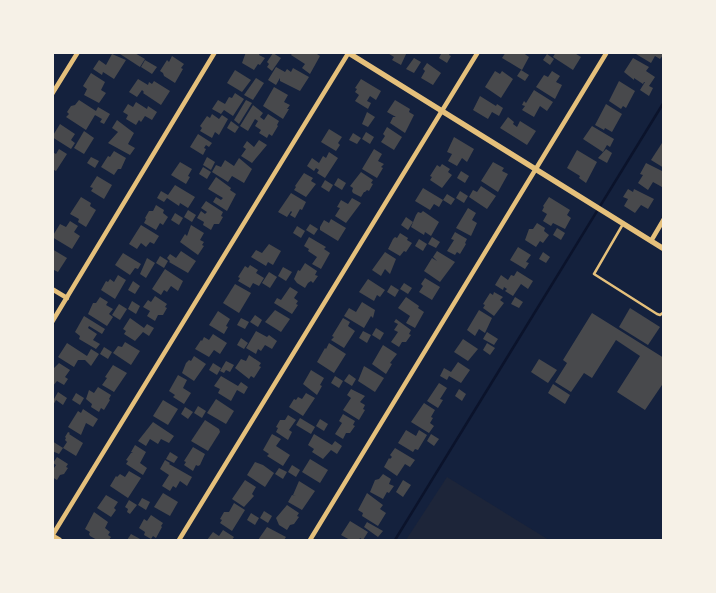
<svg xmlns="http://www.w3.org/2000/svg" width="716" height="593" font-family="Arial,sans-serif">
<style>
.green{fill:#1d2539}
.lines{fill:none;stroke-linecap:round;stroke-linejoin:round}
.stream{stroke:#0b132b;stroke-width:2.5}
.building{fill:#48494c}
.service{stroke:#e5c07b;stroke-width:2.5}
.minor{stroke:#e5c07b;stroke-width:4.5}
.tertiary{stroke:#e5c07b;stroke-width:5.5}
</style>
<rect width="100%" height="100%" fill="#14213d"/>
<path class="green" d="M 447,477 L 549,540 L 406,540 Z"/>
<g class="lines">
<path class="stream" d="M 395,540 L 664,102"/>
</g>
<g class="building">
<path d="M 121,52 L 133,52 L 145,59 L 140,67 L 120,54 Z"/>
<path d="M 246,52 L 260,52 L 259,55 L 265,58 L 260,65 L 258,64 L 254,70 L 242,63 Z"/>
<path d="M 293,52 L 314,52 L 320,56 L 310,74 L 302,68 L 305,64 L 291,55 Z"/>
<path d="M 386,52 L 407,52 L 401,65 L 392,60 L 394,57 Z"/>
<path d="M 442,52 L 450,52 L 449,55 L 451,56 L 447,63 L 439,58 Z"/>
<path d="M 506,52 L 522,52 L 529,57 L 522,70 L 502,58 Z"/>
<path d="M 556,52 L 573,52 L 581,57 L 573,70 L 553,57 Z"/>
<path d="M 637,52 L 664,52 L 664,54 L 660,59 L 655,56 L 651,63 L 636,54 Z"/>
<path d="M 273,53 L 281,58 L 272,71 L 267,67 L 269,64 L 267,62 Z"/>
<path d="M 112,54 L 126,60 L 114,79 L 103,72 L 102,75 L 93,69 L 99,60 L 106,65 Z"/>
<path d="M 547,54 L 554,59 L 550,65 L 543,60 Z"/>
<path d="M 172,56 L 184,64 L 181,68 L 183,69 L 175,83 L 164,76 L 163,73 L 160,71 L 167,60 L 169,62 Z"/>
<path d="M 414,58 L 421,62 L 414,73 L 406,69 Z"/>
<path d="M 633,58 L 649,67 L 646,71 L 655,77 L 649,86 L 653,88 L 649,96 L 640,90 L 645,82 L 644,82 L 643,84 L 634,78 L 634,80 L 624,72 Z"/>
<path d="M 145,60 L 157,67 L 152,74 L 141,67 Z"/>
<path d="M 427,63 L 441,73 L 433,85 L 421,78 L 425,71 L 423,69 Z"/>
<path d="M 276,67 L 285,72 L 287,69 L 291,72 L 293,68 L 309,77 L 300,91 L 280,81 L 280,78 L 276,85 L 268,80 Z"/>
<path d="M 235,70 L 251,80 L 242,92 L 227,83 Z"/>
<path d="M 521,70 L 529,75 L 525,81 L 517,76 Z"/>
<path d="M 495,71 L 500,74 L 502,71 L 513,79 L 501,98 L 485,87 Z"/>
<path d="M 552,71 L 560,76 L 556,82 L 562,85 L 555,99 L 536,87 L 544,75 L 548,77 Z"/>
<path d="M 91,73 L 105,82 L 101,90 L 106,93 L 99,103 L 84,95 L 87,89 L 83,86 Z"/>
<path d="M 256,78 L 264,83 L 253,100 L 244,95 Z"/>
<path d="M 138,79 L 148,85 L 149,82 L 152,84 L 154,81 L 170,91 L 161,105 L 143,93 L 144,92 L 142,90 L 137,97 L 129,92 Z"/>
<path d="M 361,79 L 381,91 L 376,100 L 370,96 L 367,101 L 371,103 L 368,109 L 355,101 L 359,95 L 355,92 L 357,89 L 355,88 Z"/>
<path d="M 619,81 L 635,91 L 626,108 L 623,106 L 621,109 L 609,101 Z"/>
<path d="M 274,87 L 288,95 L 284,102 L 290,105 L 287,109 L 289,109 L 283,119 L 263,106 Z"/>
<path d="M 534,90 L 553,102 L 547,111 L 540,106 L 534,117 L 522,110 L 525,106 L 522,105 L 524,101 L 526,103 Z"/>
<path d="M 235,93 L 244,99 L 233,116 L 224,110 L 221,114 L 212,109 L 218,100 L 225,104 L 229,97 L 232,98 Z"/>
<path d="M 480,96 L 496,106 L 497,104 L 503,108 L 499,116 L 492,112 L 488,119 L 473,110 Z"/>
<path d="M 79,100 L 96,111 L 98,107 L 110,114 L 104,124 L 100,122 L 102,119 L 95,115 L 86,130 L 66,117 L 69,114 L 67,112 L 71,106 L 75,105 Z"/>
<path d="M 246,100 L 252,103 L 239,124 L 234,120 Z"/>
<path d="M 395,100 L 410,109 L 409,112 L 414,115 L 405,133 L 390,123 L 393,117 L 396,117 L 387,112 Z"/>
<path d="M 136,102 L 147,109 L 148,106 L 157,112 L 152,120 L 145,116 L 141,122 L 139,120 L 136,125 L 126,119 L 128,115 L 123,112 L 128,104 L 133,107 Z"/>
<path d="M 606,104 L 622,114 L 612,132 L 605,128 L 604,130 L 595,125 Z"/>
<path d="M 253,105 L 263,113 L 260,117 L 264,120 L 268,114 L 279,121 L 277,125 L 278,126 L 272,136 L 269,134 L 267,138 L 259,133 L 261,130 L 255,126 L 258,121 L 255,119 L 248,131 L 240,126 Z"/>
<path d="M 367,112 L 375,117 L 368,127 L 362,124 Z"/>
<path d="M 212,114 L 219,119 L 222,115 L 228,119 L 219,135 L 215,132 L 212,138 L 200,131 L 202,128 L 200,126 L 207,116 L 210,118 Z"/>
<path d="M 508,117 L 514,122 L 513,124 L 517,127 L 520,121 L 536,131 L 527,145 L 500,128 Z"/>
<path d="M 117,120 L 134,133 L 128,144 L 135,148 L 130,155 L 108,143 L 118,132 L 112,128 Z"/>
<path d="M 231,121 L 239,127 L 235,133 L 227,128 Z"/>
<path d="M 60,124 L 75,134 L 71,140 L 75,143 L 71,149 L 52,137 Z"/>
<path d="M 592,126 L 614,139 L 610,147 L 607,145 L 603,152 L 583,139 Z"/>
<path d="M 387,127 L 402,137 L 394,150 L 381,142 L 385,136 L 383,134 Z"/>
<path d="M 329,129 L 342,137 L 338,143 L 340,145 L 336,151 L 321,142 Z"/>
<path d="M 84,131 L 94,138 L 84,154 L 74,148 Z"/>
<path d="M 366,132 L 374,137 L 370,144 L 362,139 Z"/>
<path d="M 353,133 L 361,138 L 357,144 L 349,140 Z"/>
<path d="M 198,134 L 212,143 L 209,147 L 206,145 L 204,148 L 206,149 L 203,155 L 190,147 Z"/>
<path d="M 454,137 L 474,149 L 467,162 L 462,158 L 457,166 L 448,161 L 452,154 L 447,152 Z"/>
<path d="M 259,140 L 267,145 L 252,163 L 241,156 L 246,149 L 243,147 L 247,141 L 254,147 Z"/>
<path d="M 662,143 L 664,144 L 664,168 L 651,160 Z"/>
<path d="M 59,149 L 67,154 L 56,171 L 52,169 L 52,152 L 56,154 Z"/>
<path d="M 374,149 L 382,154 L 378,161 L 384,164 L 381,167 L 383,168 L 377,178 L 362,169 Z"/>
<path d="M 606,149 L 612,153 L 607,163 L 598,158 Z"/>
<path d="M 577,150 L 597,162 L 586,183 L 579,178 L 580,176 L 567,168 Z"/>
<path d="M 114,151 L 126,158 L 121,169 L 118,169 L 114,175 L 101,167 L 108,156 L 110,157 Z"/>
<path d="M 329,152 L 338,158 L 325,178 L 317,173 L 319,170 L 316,168 L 314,171 L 307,166 L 312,158 L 319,163 L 323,156 L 326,158 Z"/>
<path d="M 91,157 L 99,161 L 95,168 L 87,163 Z"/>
<path d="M 207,157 L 215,162 L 211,170 L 203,165 Z"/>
<path d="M 239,158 L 252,169 L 244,183 L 232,176 L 228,182 L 212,172 L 216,165 L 221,167 L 225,160 L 234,166 Z"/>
<path d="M 180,162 L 192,169 L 188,176 L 190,177 L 186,184 L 171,175 Z"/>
<path d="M 493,162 L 504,168 L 502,171 L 508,174 L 498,192 L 481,181 Z"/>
<path d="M 646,163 L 664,172 L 664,184 L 662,187 L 653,182 L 648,190 L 638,183 L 643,175 L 640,174 Z"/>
<path d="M 442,164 L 450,169 L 448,172 L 452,175 L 442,188 L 430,180 L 432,177 L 430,176 L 437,165 L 440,167 Z"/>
<path d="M 203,167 L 211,172 L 207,179 L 199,174 Z"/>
<path d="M 461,171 L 469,176 L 465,183 L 457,178 Z"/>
<path d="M 361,172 L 373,180 L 371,183 L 373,184 L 369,191 L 367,190 L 365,192 L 364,192 L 361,197 L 353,193 L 352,191 L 353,188 L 350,186 Z"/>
<path d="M 304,173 L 313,178 L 311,181 L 316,184 L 306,197 L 294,190 L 296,187 L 295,186 Z"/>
<path d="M 97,176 L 112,185 L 104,199 L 91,191 L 93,188 L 90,187 Z"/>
<path d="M 216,177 L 231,188 L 230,190 L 236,194 L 227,211 L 213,202 L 216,197 L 221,200 L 223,198 L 208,189 Z"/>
<path d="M 338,178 L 346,183 L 342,190 L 334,185 Z"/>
<path d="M 325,180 L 333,185 L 329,192 L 321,187 Z"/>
<path d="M 175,185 L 195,197 L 188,208 L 180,203 L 179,206 L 167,198 L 164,202 L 157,198 L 161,191 L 168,195 Z"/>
<path d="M 481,186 L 496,196 L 487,209 L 469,197 L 473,190 L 477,192 Z"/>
<path d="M 423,188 L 443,200 L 447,194 L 455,199 L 451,205 L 443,200 L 439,207 L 434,204 L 430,210 L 415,201 Z"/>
<path d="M 628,189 L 633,192 L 634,189 L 654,199 L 648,209 L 641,205 L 635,213 L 624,206 L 628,199 L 623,197 Z"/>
<path d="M 460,191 L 468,196 L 464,203 L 456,198 Z"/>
<path d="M 291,193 L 306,202 L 302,210 L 300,209 L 295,218 L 290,215 L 292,212 L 291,211 L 287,217 L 278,212 Z"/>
<path d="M 81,197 L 91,203 L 90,206 L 96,210 L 86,227 L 78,222 L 79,219 L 70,214 Z"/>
<path d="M 549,197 L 570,210 L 567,215 L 571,218 L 565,229 L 553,223 L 551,226 L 543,221 L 547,214 L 542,211 L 544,207 L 543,206 Z"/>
<path d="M 352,198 L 361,203 L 346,223 L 335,216 L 340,208 L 337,207 L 341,200 L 348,204 Z"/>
<path d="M 206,201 L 223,212 L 221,216 L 223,217 L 219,224 L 214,224 L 211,230 L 203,225 L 204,222 L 197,218 L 201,211 L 205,214 L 207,212 L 201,208 Z"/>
<path d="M 156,205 L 164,210 L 163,213 L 168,217 L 163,225 L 160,223 L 156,230 L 144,223 L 146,219 L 145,218 L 149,211 L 153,211 Z"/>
<path d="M 468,208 L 476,213 L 472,220 L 477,223 L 471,236 L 456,228 Z"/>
<path d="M 188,210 L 196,215 L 192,222 L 184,217 Z"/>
<path d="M 423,211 L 439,222 L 431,236 L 425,232 L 424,235 L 411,227 L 416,215 L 418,212 L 421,213 Z"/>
<path d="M 175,213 L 183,218 L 179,225 L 171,220 Z"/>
<path d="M 406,217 L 413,222 L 408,230 L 401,225 Z"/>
<path d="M 331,219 L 346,228 L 338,241 L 320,230 L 320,227 L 324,220 L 329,223 Z"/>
<path d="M 70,221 L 78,226 L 74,232 L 80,236 L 72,249 L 52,237 L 60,224 L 66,227 Z"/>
<path d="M 537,223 L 545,228 L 544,231 L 549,235 L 543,243 L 540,241 L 536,247 L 525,240 L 529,229 L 533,229 Z"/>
<path d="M 310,224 L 318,229 L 314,235 L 306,230 Z"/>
<path d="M 141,225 L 159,236 L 154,244 L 150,242 L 146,247 L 141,243 L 137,249 L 129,244 Z"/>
<path d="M 191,225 L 204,233 L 200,240 L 204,242 L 202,245 L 204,246 L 198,255 L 180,242 L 185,234 L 187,236 Z"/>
<path d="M 297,226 L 305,231 L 301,238 L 293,233 Z"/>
<path d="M 557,228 L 565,233 L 561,240 L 553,235 Z"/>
<path d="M 455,232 L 467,239 L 465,243 L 466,244 L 460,254 L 457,252 L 455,255 L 447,251 L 454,240 L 451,239 Z"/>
<path d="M 400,233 L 408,238 L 407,240 L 412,243 L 406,252 L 404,251 L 400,256 L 388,249 L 393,239 L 395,237 L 397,238 Z"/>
<path d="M 309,237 L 326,247 L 324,249 L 330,253 L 321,269 L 312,264 L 317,257 L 308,251 L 309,249 L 304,246 Z"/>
<path d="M 432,237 L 440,242 L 436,248 L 428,244 Z"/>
<path d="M 419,239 L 427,244 L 423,251 L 415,246 Z"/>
<path d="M 269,244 L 281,251 L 273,265 L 268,262 L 266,266 L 251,257 L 256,250 L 262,253 Z"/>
<path d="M 518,247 L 531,255 L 526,262 L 529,263 L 525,269 L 510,260 Z"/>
<path d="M 52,249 L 67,258 L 58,272 L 52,269 Z"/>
<path d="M 181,251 L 196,261 L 188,273 L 169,262 L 170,261 L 167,258 L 170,254 L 176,258 Z"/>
<path d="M 437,251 L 455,262 L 440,282 L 424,271 L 432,258 L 437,261 L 433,257 Z"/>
<path d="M 385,252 L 396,259 L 390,274 L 385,269 L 381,276 L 372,270 Z"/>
<path d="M 543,252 L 550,257 L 546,263 L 539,259 Z"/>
<path d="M 123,253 L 141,264 L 138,269 L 135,268 L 130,275 L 115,265 Z"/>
<path d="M 160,256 L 168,261 L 164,268 L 156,263 Z"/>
<path d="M 147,258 L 155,263 L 146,278 L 140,274 Z"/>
<path d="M 305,263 L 317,271 L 315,275 L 318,276 L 313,283 L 311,281 L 308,283 L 305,288 L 297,283 L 294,279 L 298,270 L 300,271 Z"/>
<path d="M 250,265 L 258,270 L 256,273 L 264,278 L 259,286 L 253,283 L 250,288 L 238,281 L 240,278 L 238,277 L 245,266 L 248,268 Z"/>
<path d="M 283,267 L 292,272 L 286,281 L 278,276 Z"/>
<path d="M 165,269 L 183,281 L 178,291 L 171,286 L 167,292 L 164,290 L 161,295 L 152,289 Z"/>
<path d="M 517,271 L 533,281 L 528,289 L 521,284 L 513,296 L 505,291 L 507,289 L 504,287 L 503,290 L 495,285 L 501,275 L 508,280 L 511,275 L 514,276 Z"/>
<path d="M 269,272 L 277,277 L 270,288 L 262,283 Z"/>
<path d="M 118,275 L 126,280 L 115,299 L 101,290 L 106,281 L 108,282 L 110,279 L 114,282 Z"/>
<path d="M 425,278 L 440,287 L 432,300 L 419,292 L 423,286 L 421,284 Z"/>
<path d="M 368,279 L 385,290 L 380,297 L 377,295 L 374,301 L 359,292 Z"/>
<path d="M 133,281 L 140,286 L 135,294 L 128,290 Z"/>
<path d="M 404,283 L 412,288 L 408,294 L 400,289 Z"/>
<path d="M 235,284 L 251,293 L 239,313 L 223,303 Z"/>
<path d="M 391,285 L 399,290 L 395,297 L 387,292 Z"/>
<path d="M 290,287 L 298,292 L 294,298 L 298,301 L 296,304 L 298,305 L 292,314 L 274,303 L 277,298 L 281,300 Z"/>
<path d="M 494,292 L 503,297 L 500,300 L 504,303 L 494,316 L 483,308 L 485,305 L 483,304 L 490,293 L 493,295 Z"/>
<path d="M 155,296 L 167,304 L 165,307 L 167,308 L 163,315 L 158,315 L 155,321 L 147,316 L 150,311 L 143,307 L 148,300 L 151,302 Z"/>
<path d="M 100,297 L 108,302 L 106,305 L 113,309 L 109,314 L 113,317 L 107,326 L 88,314 L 93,303 L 96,303 Z"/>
<path d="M 406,297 L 419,306 L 418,308 L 424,312 L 415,328 L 406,323 L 410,316 L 398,308 Z"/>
<path d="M 515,297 L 523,302 L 519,308 L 511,304 Z"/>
<path d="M 132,301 L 140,306 L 136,314 L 128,309 Z"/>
<path d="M 362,302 L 375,310 L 373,318 L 371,316 L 364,328 L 344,316 L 349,308 L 356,312 Z"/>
<path d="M 119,304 L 127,309 L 120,320 L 112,315 Z"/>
<path d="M 630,308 L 660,327 L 648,345 L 619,327 Z"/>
<path d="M 275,310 L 290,319 L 281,332 L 265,322 Z"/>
<path d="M 479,310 L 492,318 L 485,333 L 479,329 L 475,336 L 467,330 Z"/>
<path d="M 218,311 L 230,319 L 226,326 L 228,327 L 224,334 L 209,325 Z"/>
<path d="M 592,313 L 664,358 L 664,382 L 645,410 L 617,392 L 640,356 L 616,340 L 592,378 L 584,373 L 571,392 L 555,382 L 567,363 L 563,360 Z"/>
<path d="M 255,315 L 262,320 L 258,327 L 250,322 Z"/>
<path d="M 84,316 L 105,329 L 102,334 L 89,326 L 88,328 L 97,334 L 93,340 L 100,344 L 96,349 L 79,339 L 80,336 L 75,332 Z"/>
<path d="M 130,318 L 144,328 L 147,324 L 154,328 L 149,336 L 143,332 L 135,341 L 124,334 L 126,331 L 123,329 Z"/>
<path d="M 241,318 L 249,322 L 245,329 L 237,325 Z"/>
<path d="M 343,318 L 350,322 L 348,326 L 355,331 L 344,348 L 331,340 L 334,337 L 332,336 Z"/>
<path d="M 396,319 L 411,330 L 409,334 L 411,335 L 406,342 L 402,342 L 399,347 L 391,342 L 398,332 L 394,330 L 398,324 L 394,322 Z"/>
<path d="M 376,328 L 384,333 L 380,340 L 372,335 Z"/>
<path d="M 256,331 L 267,337 L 269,335 L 277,341 L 272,349 L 265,345 L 261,351 L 258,349 L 256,354 L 246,348 Z"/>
<path d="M 363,331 L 371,335 L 367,343 L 359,338 Z"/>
<path d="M 487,332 L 498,339 L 494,345 L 483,339 Z"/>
<path d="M 213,334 L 227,343 L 220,354 L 214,350 L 209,357 L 195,349 L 201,340 L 202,341 L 204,337 L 209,340 Z"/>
<path d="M 241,338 L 248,343 L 244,349 L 237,345 Z"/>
<path d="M 463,339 L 478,349 L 468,361 L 454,352 Z"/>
<path d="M 125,342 L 140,351 L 131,365 L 113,353 L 118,346 L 122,347 Z"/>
<path d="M 67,343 L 87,356 L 91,349 L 99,354 L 91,366 L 85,360 L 78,360 L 74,367 L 58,357 Z"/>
<path d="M 329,343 L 346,354 L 334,373 L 317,362 L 325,348 L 326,349 Z"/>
<path d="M 487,343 L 495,348 L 490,355 L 483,350 Z"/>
<path d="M 383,345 L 397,354 L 390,363 L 392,364 L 386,374 L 372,364 Z"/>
<path d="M 104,347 L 112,352 L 108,359 L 100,354 Z"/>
<path d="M 249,355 L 261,363 L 259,366 L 261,367 L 254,378 L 251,376 L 249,379 L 235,368 L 241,359 L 246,361 Z"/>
<path d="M 194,356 L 206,364 L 194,381 L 182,373 L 186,363 L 189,360 L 191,361 Z"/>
<path d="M 539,359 L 557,370 L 548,383 L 531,372 Z"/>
<path d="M 226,361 L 234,365 L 230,372 L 226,370 L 224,373 L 220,371 Z"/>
<path d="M 458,362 L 470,370 L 461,383 L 449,376 L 447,380 L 440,376 L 444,368 L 451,372 Z"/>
<path d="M 59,363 L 70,370 L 65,377 L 68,379 L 64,385 L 57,381 L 52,387 L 52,370 Z"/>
<path d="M 213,363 L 221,368 L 217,375 L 209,370 Z"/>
<path d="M 113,365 L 127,373 L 114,392 L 102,385 L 107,378 L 105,377 Z"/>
<path d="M 364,366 L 384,378 L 375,392 L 358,381 Z"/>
<path d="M 311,370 L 324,378 L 320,385 L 322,386 L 317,395 L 303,384 Z"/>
<path d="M 349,374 L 356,379 L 352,386 L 344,381 Z"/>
<path d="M 178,375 L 187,380 L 183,388 L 191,393 L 184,404 L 173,397 L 175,395 L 169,391 Z"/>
<path d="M 221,376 L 238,386 L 241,382 L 248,387 L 244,394 L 237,390 L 231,401 L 218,393 L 220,389 L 214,386 Z"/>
<path d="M 335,376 L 343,381 L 339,388 L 331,383 Z"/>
<path d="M 439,383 L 447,388 L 440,399 L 443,400 L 438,408 L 427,401 Z"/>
<path d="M 553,384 L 570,395 L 565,404 L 548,393 Z"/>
<path d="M 98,387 L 111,395 L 109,399 L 110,400 L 104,410 L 101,408 L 99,412 L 91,407 L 92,404 L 86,399 L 89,390 L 94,393 Z"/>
<path d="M 351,389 L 365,396 L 360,402 L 365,405 L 363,409 L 365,410 L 359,420 L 343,410 L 351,398 L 347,395 Z"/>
<path d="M 459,389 L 466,394 L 462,401 L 455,396 Z"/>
<path d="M 58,392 L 67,398 L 63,405 L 56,400 L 52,407 L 52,398 L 54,399 Z"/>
<path d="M 76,393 L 84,398 L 80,405 L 72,400 Z"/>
<path d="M 306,393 L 315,398 L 303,416 L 289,407 L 294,399 L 296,400 L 298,397 L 302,399 Z"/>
<path d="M 216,399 L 234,411 L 226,424 L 207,413 Z"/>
<path d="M 163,400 L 178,409 L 168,425 L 153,416 Z"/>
<path d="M 424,403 L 435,410 L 431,417 L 433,418 L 430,423 L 434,426 L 429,433 L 411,422 Z"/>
<path d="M 198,406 L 206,411 L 202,418 L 194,413 Z"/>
<path d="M 185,407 L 193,412 L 188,419 L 181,414 Z"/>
<path d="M 83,409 L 98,419 L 93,427 L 86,423 L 81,435 L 68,427 L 78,411 L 81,413 Z"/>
<path d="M 343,414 L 355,421 L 353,425 L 355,426 L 350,433 L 346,433 L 343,439 L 335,434 L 342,423 L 339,421 Z"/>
<path d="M 288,415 L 296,420 L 289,430 L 292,432 L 288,440 L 276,432 L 278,428 L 276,427 L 280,420 L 285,420 Z"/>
<path d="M 300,418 L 315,427 L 311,434 L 296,425 Z"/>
<path d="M 320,419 L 328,424 L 324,431 L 316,426 Z"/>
<path d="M 205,420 L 219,429 L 220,432 L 208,451 L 191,441 Z"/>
<path d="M 153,422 L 174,436 L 169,443 L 161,439 L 158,444 L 150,439 L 146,446 L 138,441 Z"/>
<path d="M 406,430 L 416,436 L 419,430 L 427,435 L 418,450 L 415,449 L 413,452 L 398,443 Z"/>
<path d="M 68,432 L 70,433 L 69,434 L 83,443 L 76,456 L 63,448 L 67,442 L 65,440 L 66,438 L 65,437 Z"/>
<path d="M 272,434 L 281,439 L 276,446 L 290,455 L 283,466 L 267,456 L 269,454 L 263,450 Z"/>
<path d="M 314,434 L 332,445 L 335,441 L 342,446 L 337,454 L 331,450 L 323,459 L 312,452 L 314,449 L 308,445 Z"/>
<path d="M 431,434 L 439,439 L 434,446 L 427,441 Z"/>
<path d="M 52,441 L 63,448 L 59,454 L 52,451 Z"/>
<path d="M 135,445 L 146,452 L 140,463 L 147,468 L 143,475 L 126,464 L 128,461 L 126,460 L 131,453 L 133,453 L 131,452 Z"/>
<path d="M 193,447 L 205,454 L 200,465 L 198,466 L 196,465 L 193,471 L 184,465 L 186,462 L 184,461 Z"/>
<path d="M 395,448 L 415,460 L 410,467 L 405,464 L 397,476 L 384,467 L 389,458 L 390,459 L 392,457 L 390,455 Z"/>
<path d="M 170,452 L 178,457 L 174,463 L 166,459 Z"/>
<path d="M 57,457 L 68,464 L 66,467 L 68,468 L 64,474 L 60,475 L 57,480 L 52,477 L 52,471 L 56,465 L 53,463 Z"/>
<path d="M 310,459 L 328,470 L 320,483 L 302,472 Z"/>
<path d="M 165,460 L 170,463 L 169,464 L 192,477 L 187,486 L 180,481 L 176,488 L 173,486 L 170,491 L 162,486 L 169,475 L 160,469 Z"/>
<path d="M 255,462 L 263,465 L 274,473 L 265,487 L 247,475 Z"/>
<path d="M 292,465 L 300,470 L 296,477 L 288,472 Z"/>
<path d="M 279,468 L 287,472 L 283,479 L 275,474 Z"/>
<path d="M 129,471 L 141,478 L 128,498 L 110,486 L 116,476 L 117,477 L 120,474 L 125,477 Z"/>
<path d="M 383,474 L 391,479 L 389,484 L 394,486 L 389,493 L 387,492 L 383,499 L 370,492 L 375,480 L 379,479 Z"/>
<path d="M 245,480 L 256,487 L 252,494 L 254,496 L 244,507 L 232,499 Z"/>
<path d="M 403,480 L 411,485 L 403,497 L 396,492 Z"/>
<path d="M 299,481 L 315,491 L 302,510 L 288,502 L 292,495 L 296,496 L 293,495 Z"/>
<path d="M 163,493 L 178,502 L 170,516 L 154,507 Z"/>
<path d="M 367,493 L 383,505 L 380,509 L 386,513 L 378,526 L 362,516 L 363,513 L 358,510 Z"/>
<path d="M 106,495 L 118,502 L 114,508 L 116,510 L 111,517 L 97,508 Z"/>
<path d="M 142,498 L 150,502 L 146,510 L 138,505 Z"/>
<path d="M 129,500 L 137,505 L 130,514 L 127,512 L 128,509 L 125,507 Z"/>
<path d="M 234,503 L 245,510 L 232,531 L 220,523 L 222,520 L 220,519 L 224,512 L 229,512 Z"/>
<path d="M 287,505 L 299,513 L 297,516 L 299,517 L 294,524 L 290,525 L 287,530 L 279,525 L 276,518 Z"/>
<path d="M 264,511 L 272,516 L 268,523 L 260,518 Z"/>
<path d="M 94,512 L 108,522 L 105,528 L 110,532 L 108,535 L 111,537 L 109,540 L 97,540 L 90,536 L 89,534 L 90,532 L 85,529 Z"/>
<path d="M 251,513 L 259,518 L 255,525 L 247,520 Z"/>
<path d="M 151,515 L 163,523 L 161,526 L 162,527 L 156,538 L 153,536 L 151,539 L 144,535 L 145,532 L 139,528 L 144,519 L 147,521 Z"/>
<path d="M 350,521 L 368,532 L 363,540 L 360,538 L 359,540 L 350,540 L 341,535 Z"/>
<path d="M 367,522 L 383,531 L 378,537 L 364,527 Z"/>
<path d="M 267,527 L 286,537 L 284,540 L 258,540 Z"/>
<path d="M 223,530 L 234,537 L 232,540 L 207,540 L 213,532 L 219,536 Z"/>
<path d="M 131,534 L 142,540 L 127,540 Z"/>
</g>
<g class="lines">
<path class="service" d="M 623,224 L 594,274 L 657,314 L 660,315 L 664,312"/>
<g class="minor">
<path d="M 52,94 L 78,52"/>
<path d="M 651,241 L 664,219"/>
<path d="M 52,289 L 67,298"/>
<path d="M 52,322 L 215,52"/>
<path d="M 52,536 L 349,52"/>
<path d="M 179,540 L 478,52"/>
<path d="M 310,540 L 607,52"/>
</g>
<g class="tertiary">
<path d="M 347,52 L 664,249"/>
<path d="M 52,536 L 59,540"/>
</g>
</g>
<rect width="716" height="593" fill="none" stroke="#f6f1e7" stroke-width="108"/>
</svg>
